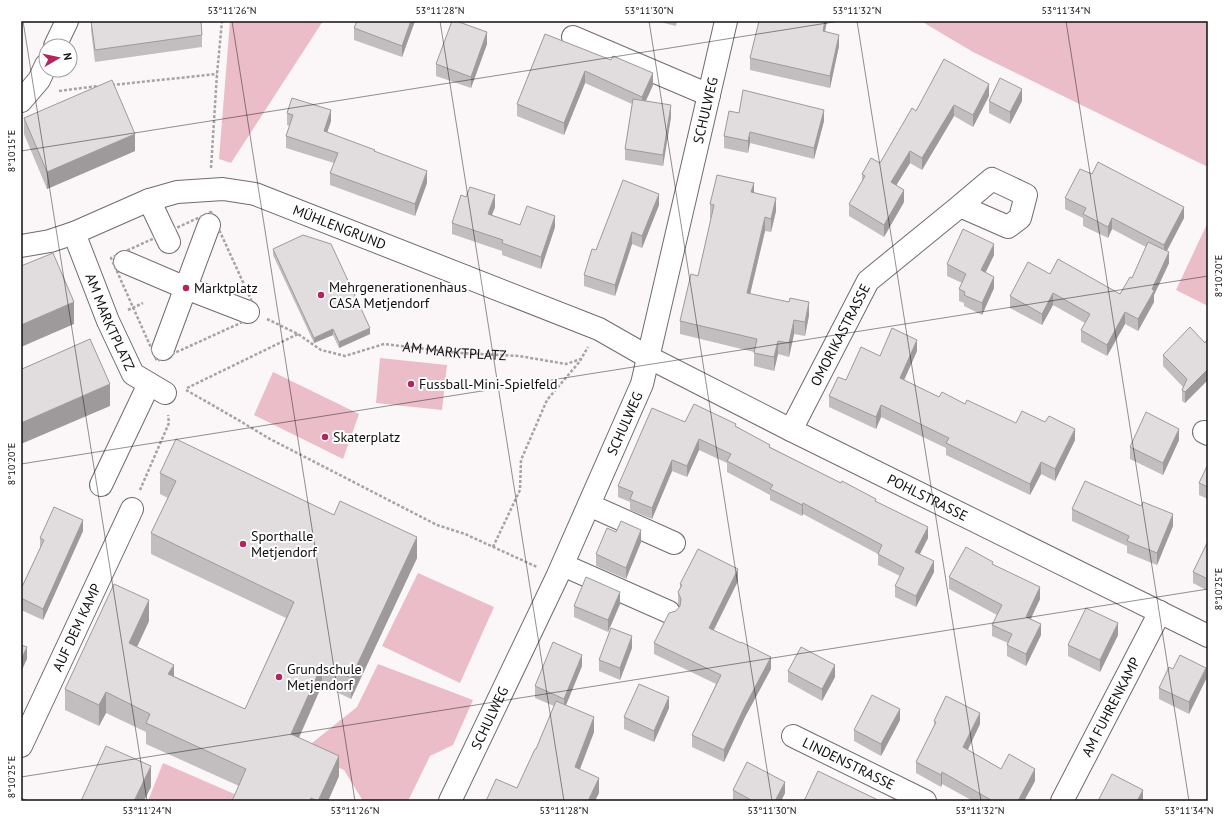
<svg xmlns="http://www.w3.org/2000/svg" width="1229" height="822" font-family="'PT Sans',sans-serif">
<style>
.green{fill:#ebbdc8}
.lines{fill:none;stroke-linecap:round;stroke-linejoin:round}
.minor-casing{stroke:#706c6d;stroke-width:24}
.path{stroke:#a7a3a4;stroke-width:2.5;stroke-dasharray:3 2;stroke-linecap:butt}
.minor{stroke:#fff;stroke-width:22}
.wall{fill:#c2bdbe}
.shaded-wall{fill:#9e9a9b}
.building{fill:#e1dcdd;stroke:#9e9a9b}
.ticks{fill:none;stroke:#100f0f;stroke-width:1;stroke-opacity:0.45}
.poi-dot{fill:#b2255e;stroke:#fff;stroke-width:1.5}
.labels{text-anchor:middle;stroke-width:4;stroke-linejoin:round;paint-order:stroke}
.street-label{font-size:14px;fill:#100f0f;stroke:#fff}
.poi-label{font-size:14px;fill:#100f0f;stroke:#fff;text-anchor:start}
.neatline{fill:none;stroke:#100f0f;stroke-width:1.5}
.ticks-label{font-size:10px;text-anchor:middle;fill:#100f0f}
</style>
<rect width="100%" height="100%" fill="#fbf6f7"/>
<g class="green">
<path d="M 230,21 L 323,21 L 231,163 L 219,159 Z"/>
<path d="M 921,21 L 1208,21 L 1208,167 L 973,52 Z"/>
<path d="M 1208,222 L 1208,306 L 1176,290 Z"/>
<path d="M 380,358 L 447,365 L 442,410 L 376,403 Z"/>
<path d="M 273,372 L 359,414 L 343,459 L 254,415 Z"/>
<path d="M 418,573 L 494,607 L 460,683 L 382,646 Z"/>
<path d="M 378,664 L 473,700 L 453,745 L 430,756 L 408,801 L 363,801 L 344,770 L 302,751 L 357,707 Z"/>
<path d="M 163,763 L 239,796 L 237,801 L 148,801 Z"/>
</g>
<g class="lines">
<g class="minor-casing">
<g id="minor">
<path d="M 573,37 L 709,95"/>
<path d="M 55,46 L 67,21"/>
<path d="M 21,101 L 39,80 L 46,65"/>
<path d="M 149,200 L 169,242"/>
<path id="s2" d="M 74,233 L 108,321 L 133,374 L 165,393"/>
<path id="s3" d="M 21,246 L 50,241 L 74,233 L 149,200 L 177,192 L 223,189 L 255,194 L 599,329 L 648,357 L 791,430 L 1208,636"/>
<path d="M 125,262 L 186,288 L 248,312"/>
<path d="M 163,349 L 209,225"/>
<path id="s4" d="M 791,430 L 868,281 L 960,206 L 1008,227 L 1020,218 L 1026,195 L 992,179 L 960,206"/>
<path d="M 1204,432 L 1208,434"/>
<path d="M 101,485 L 149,384"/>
<path d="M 589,505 L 674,543"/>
<path d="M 563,565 L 669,612"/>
<path id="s5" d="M 793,736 L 925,801"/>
<path id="s6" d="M 21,746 L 132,509"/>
<path id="s7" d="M 450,801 L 557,577 L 642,384 L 726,21"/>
<path id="s8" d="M 1062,801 L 1160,612"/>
</g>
</g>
<g class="path">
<path d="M 112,85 L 217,74"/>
<path d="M 59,91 L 98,86"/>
<path d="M 211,168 L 217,74 L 222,21"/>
<path d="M 211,212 L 258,315 L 157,361 L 111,258 Z"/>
<path d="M 128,310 L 143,303"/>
<path id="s1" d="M 267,319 L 298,334 L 321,350 L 345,356 L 384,344 L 460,353 L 519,356 L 566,364 L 581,359 L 588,347"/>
<path d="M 187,388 L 298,334"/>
<path d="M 186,390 L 240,421 L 270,439 L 437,525 L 465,534 L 537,567"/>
<path d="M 140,490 L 169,423 L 168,415"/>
<path d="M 493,547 L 520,490 L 521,460 L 547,400 L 581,360"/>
</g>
<use href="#minor" class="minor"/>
</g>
<g class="wall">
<path d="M 91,21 L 201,21 L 202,35 L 202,47 L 95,62 L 91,30 Z"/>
<path d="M 415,21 L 402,57 L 354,40 L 354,28 Z"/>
<path d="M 656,21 L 677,21 L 676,26 Z"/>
<path d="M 825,31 L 839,46 L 830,88 L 750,70 L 750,58 Z"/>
<path d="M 545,34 L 611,60 L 653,85 L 646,101 L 671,117 L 663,166 L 625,160 L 625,149 L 632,104 L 585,83 L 564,135 L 517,116 L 517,104 Z"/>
<path d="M 487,44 L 471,88 L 436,76 L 436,64 Z"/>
<path d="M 989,96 L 973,127 L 954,116 L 922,170 L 910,163 L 896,185 L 904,202 L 884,237 L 849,216 L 849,204 L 862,182 L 862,174 L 880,163 L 916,111 Z"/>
<path d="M 989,101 L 1022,101 L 1010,124 L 989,113 Z"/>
<path d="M 287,113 L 331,121 L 327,132 L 375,151 L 427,183 L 415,216 L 330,185 L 330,173 L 334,163 L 286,148 L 286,136 L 290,126 L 287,125 Z"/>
<path d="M 739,113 L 824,121 L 814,159 L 750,143 L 748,153 L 724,148 L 724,136 Z"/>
<path d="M 24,118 L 135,151 L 47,189 L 24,134 Z"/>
<path d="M 754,192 L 776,211 L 771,232 L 765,231 L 750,294 L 809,315 L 805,336 L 794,334 L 789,357 L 778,354 L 774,371 L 754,366 L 754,352 L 680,334 L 680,321 L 698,276 L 711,218 L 710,218 L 710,204 Z"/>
<path d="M 1065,198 L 1184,218 L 1167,251 L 1169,263 L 1154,295 L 1154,302 L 1138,331 L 1125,324 L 1107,356 L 1081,342 L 1081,330 L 1085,323 L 1053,305 L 1042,325 L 1010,308 L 1010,296 L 1050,274 L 1120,294 L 1132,278 L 1146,247 L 1112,229 L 1108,238 L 1083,226 L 1083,218 L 1065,209 Z"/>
<path d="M 659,205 L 642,248 L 632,244 L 615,296 L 584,286 L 584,275 L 596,250 Z"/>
<path d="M 495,207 L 492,215 L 520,225 L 555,227 L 541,269 L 502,255 L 502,251 L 452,234 L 452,223 Z"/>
<path d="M 273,249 L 370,334 L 339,348 L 333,335 L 314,343 L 273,255 Z"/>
<path d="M 994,255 L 985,273 L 994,288 L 982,315 L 964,306 L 964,303 L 959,301 L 959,289 L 962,283 L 947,276 L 947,264 Z"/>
<path d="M 1205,343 L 1185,403 L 1182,401 L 1182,390 L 1183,387 L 1163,366 L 1163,355 Z"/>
<path d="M 917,351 L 904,380 L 939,397 L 965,404 L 1016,423 L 1075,440 L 1055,481 L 1041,474 L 1030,495 L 946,455 L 946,448 L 881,417 L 876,429 L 829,407 L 829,396 L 846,380 L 880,356 Z"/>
<path d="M 685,422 L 736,426 L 770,447 L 876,501 L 928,538 L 920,554 L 934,572 L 916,607 L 895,597 L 895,586 L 900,576 L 878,565 L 878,554 L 803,514 L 802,516 L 770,500 L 770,495 L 727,472 L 727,463 L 699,450 L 687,477 L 672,471 L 652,519 L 630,510 L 630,502 L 618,497 L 618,486 Z"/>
<path d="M 1179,440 L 1163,475 L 1130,459 L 1130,447 Z"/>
<path d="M 1208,464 L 1208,499 L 1199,495 L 1199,483 Z"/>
<path d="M 160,473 L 417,558 L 351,699 L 322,685 L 299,738 L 339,776 L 328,801 L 232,801 L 239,786 L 146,744 L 146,732 L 106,713 L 99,726 L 65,710 L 65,689 L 149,621 L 137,647 L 174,676 L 245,709 L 286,618 L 151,554 L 151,533 L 168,498 L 160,494 Z"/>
<path d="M 1141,506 L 1173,526 L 1157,565 L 1127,553 L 1127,546 L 1072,521 L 1072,509 Z"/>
<path d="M 83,531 L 43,620 L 21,610 L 21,589 L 40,548 L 40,538 Z"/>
<path d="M 1208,541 L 1208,591 L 1193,583 L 1193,572 Z"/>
<path d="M 641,542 L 626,579 L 596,566 L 596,554 Z"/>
<path d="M 993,564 L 1040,599 L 1031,619 L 1041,635 L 1026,666 L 1007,656 L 1007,645 L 1008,643 L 992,636 L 992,625 L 997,615 L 949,589 L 949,577 Z"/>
<path d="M 738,581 L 714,630 L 771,669 L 745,717 L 724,762 L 692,747 L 692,735 L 716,684 L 654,654 L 654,643 L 676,611 L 680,607 L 678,604 L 678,592 L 680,588 L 680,584 Z"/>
<path d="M 620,604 L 608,632 L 574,617 L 574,606 Z"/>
<path d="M 1118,635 L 1100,672 L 1068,656 L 1068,645 Z"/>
<path d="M 632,648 L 620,680 L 599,671 L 599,660 Z"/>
<path d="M 582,666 L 566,705 L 594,732 L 580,769 L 599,793 L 536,749 L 554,706 L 535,698 L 535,686 Z"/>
<path d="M 1173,669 L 1206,679 L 1189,714 L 1159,699 L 1159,688 Z"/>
<path d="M 788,671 L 835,677 L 822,701 L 788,682 Z"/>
<path d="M 669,708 L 654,742 L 624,729 L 624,717 Z"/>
<path d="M 900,720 L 881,756 L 854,741 L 854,730 Z"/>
<path d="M 934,721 L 980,724 L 968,750 L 1001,769 L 1035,781 L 1024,801 L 973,801 L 942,784 L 941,787 L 916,773 L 916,762 L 934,727 Z"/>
<path d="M 733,790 L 785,793 L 781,801 L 733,801 Z"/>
</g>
<g class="shaded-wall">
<path d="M 411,21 L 415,21 L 402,57 L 402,46 Z"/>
<path d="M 825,21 L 827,21 L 823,42 L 823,31 Z"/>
<path d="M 487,32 L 487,44 L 471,88 L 471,77 Z"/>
<path d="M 839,35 L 839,46 L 830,88 L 830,76 Z"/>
<path d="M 585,71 L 585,83 L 564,135 L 564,123 Z"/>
<path d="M 653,73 L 653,85 L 642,109 L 642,97 Z"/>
<path d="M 989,84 L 989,96 L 973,127 L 973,115 Z"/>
<path d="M 1022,89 L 1022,101 L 1010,124 L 1010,112 Z"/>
<path d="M 671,105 L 671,117 L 663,166 L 663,155 Z"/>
<path d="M 954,105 L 954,116 L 922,170 L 922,158 Z"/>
<path d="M 331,110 L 331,121 L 324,142 L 324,131 Z"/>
<path d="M 824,110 L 824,121 L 814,159 L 814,148 Z"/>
<path d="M 750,132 L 750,143 L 748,153 L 748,141 Z"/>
<path d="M 135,134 L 135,151 L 47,189 L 47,172 Z"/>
<path d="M 910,151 L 910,163 L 891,194 L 891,182 Z"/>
<path d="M 427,171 L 427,183 L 415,216 L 415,204 Z"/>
<path d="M 754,183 L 754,197 L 751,192 Z"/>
<path d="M 904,190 L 904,202 L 884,237 L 884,225 Z"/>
<path d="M 659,194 L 659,205 L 642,248 L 642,236 Z"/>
<path d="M 495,195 L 495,207 L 488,225 L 488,214 Z"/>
<path d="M 776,198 L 776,211 L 771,232 L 771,219 Z"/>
<path d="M 1184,207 L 1184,218 L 1164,256 L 1164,245 Z"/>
<path d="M 555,216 L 555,227 L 541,269 L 541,257 Z"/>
<path d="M 765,217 L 765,231 L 747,307 L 747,293 Z"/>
<path d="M 1112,218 L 1112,229 L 1108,238 L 1108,227 Z"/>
<path d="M 632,232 L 632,244 L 615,296 L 615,285 Z"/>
<path d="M 994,244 L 994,255 L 981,282 L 981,270 Z"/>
<path d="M 1169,252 L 1169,263 L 1154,295 L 1154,302 L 1138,331 L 1138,319 Z"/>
<path d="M 994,277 L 994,288 L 982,315 L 982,303 Z"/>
<path d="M 1053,293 L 1053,305 L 1042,325 L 1042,314 Z"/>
<path d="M 74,302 L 74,324 L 21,347 L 21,325 Z"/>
<path d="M 809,302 L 809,315 L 805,336 L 805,322 Z"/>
<path d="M 1125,312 L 1125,324 L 1107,356 L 1107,345 Z"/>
<path d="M 794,320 L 794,334 L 789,357 L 789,343 Z"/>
<path d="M 370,328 L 370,334 L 339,348 L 339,342 Z"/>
<path d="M 333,329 L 333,335 L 314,343 L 314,338 Z"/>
<path d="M 917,340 L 917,351 L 900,389 L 900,378 Z"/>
<path d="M 778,341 L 778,354 L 774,371 L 774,357 Z"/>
<path d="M 1208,369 L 1208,380 L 1185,403 L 1185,392 Z"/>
<path d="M 110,384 L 110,406 L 21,444 L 21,423 Z"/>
<path d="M 881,405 L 881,417 L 876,429 L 876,417 Z"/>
<path d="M 1075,429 L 1075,440 L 1055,481 L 1055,469 Z"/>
<path d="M 1179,429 L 1179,440 L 1163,475 L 1163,463 Z"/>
<path d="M 699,439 L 699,450 L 687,477 L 687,466 Z"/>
<path d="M 672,460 L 672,471 L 652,519 L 652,508 Z"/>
<path d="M 1041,462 L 1041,474 L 1030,495 L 1030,484 Z"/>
<path d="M 803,503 L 803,514 L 802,516 L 802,505 Z"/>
<path d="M 1173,514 L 1173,526 L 1157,565 L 1157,553 Z"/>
<path d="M 83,520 L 83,531 L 43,620 L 43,609 Z"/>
<path d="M 928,527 L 928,538 L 915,563 L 915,552 Z"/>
<path d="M 641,530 L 641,542 L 626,579 L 626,568 Z"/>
<path d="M 417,537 L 417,558 L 351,699 L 351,678 Z"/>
<path d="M 934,561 L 934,572 L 916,607 L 916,596 Z"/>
<path d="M 738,569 L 738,581 L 709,639 L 709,628 Z"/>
<path d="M 1040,587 L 1040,599 L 1026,628 L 1026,617 Z"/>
<path d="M 620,592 L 620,604 L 608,632 L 608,620 Z"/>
<path d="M 149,600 L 149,621 L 129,664 L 129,643 Z"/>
<path d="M 1118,623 L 1118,635 L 1100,672 L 1100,660 Z"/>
<path d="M 1041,624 L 1041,635 L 1026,666 L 1026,654 Z"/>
<path d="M 632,636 L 632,648 L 620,680 L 620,668 Z"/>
<path d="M 27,647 L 27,659 L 21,672 L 21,660 Z"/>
<path d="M 582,655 L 582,666 L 564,710 L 564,699 Z"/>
<path d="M 771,657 L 771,669 L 745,717 L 724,762 L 724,750 L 745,706 Z"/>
<path d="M 174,665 L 174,685 L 168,674 Z"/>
<path d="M 322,665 L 322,685 L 291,755 L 291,734 Z"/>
<path d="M 835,665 L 835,677 L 822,701 L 822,689 Z"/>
<path d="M 1206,668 L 1206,679 L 1189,714 L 1189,702 Z"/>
<path d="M 106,692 L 106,713 L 99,726 L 99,705 Z"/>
<path d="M 669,697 L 669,708 L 654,742 L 654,731 Z"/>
<path d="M 900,709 L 900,720 L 881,756 L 881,744 Z"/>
<path d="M 980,713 L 980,724 L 963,759 L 963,747 Z"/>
<path d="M 594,717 L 594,732 L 575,782 L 575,767 Z"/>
<path d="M 339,756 L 339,776 L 328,801 L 318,801 Z"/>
<path d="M 151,766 L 151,787 L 144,801 L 134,801 Z"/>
<path d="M 1035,769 L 1035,781 L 1024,801 L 1018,801 Z"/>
<path d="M 942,772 L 942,784 L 941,787 L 941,775 Z"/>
<path d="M 599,778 L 599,793 L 595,801 L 588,801 Z"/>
<path d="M 785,782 L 785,793 L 781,801 L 775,801 Z"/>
<path d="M 1143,790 L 1143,801 L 1137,801 Z"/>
</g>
<g class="building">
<path d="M 91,21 L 201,21 L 202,35 L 95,50 Z"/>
<path d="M 357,21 L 411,21 L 402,46 L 354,28 Z"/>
<path d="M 452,21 L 456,21 L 487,32 L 471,77 L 436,64 Z"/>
<path d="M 759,21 L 825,21 L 823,31 L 839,35 L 830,76 L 750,58 Z"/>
<path d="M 545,34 L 611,60 L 613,56 L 653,73 L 642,97 L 585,71 L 564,123 L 517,104 Z"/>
<path d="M 944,59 L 989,84 L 973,115 L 954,105 L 922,158 L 910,151 L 891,182 L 904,190 L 884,225 L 849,204 L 865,176 L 862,174 L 871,158 L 880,163 L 912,108 L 916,111 Z"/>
<path d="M 1000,78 L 1022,89 L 1010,112 L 989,101 Z"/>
<path d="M 112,80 L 135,134 L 47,172 L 24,118 Z"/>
<path d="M 743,90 L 824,110 L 814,148 L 750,132 L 748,141 L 724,136 L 729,111 L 739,113 Z"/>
<path d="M 292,98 L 331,110 L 324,131 L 375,150 L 374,151 L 427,171 L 415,204 L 330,173 L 338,153 L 286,136 L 293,115 L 287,113 Z"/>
<path d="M 633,99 L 671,105 L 663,155 L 625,149 Z"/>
<path d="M 1098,162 L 1184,207 L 1164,245 L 1112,218 L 1108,227 L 1083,214 L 1086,208 L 1065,198 L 1080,169 L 1092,174 Z"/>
<path d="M 717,175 L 754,183 L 751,192 L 776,198 L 771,219 L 765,217 L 747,293 L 789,302 L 790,298 L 809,302 L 805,322 L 794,320 L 789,343 L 778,341 L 774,357 L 754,353 L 757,339 L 680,321 L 691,274 L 698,276 L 714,205 L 710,204 Z"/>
<path d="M 623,180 L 659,194 L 642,236 L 632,232 L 615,285 L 584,275 L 592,249 L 596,250 Z"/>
<path d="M 470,187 L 495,195 L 488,214 L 520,225 L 527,206 L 555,216 L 541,257 L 502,243 L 503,240 L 452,223 L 461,195 L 466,197 Z"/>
<path d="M 963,229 L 994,244 L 981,270 L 994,277 L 982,303 L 964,295 L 965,292 L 959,289 L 966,274 L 947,264 Z"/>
<path d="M 303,235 L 331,244 L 370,328 L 339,342 L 333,329 L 314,338 L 273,249 Z"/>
<path d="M 1148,242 L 1169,252 L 1152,289 L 1154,291 L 1138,319 L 1125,312 L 1107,345 L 1081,330 L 1090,314 L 1053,293 L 1042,314 L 1010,296 L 1028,262 L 1050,274 L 1058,259 L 1120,294 L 1130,277 L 1132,278 Z"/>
<path d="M 53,253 L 74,302 L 21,325 L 21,266 Z"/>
<path d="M 1190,327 L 1205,343 L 1208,338 L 1208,369 L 1185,392 L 1182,390 L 1187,379 L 1163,355 Z"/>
<path d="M 892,328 L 917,340 L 900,378 L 939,397 L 942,392 L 965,404 L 967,400 L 1016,423 L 1022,411 L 1045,422 L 1049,416 L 1075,429 L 1055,469 L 1041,462 L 1030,484 L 946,443 L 949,438 L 881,405 L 876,417 L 829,396 L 838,377 L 846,380 L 861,347 L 880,356 Z"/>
<path d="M 90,339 L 110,384 L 21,423 L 21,366 L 22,369 Z"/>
<path d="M 694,404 L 736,424 L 735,426 L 770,445 L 769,447 L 841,483 L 842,481 L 876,499 L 875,501 L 928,527 L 915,552 L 934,561 L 916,596 L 895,586 L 904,568 L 878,554 L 882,545 L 803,503 L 802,505 L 770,489 L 773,485 L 727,461 L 731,454 L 699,439 L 687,466 L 672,460 L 652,508 L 630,499 L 633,492 L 618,486 L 652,408 L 685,422 Z"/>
<path d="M 1146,412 L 1179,429 L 1163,463 L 1130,447 Z"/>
<path d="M 176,439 L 334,515 L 340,501 L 417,537 L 351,678 L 322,665 L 291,734 L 339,756 L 318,801 L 311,798 L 310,801 L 232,801 L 246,769 L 146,723 L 150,714 L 106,692 L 99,705 L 65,689 L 114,584 L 149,600 L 129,643 L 174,665 L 168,674 L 245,709 L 294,602 L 151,533 L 176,481 L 160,473 Z"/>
<path d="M 1208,464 L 1208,487 L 1199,483 Z"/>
<path d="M 1085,481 L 1141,506 L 1143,502 L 1173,514 L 1157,553 L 1127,541 L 1129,536 L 1072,509 Z"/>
<path d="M 54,507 L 83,520 L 43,609 L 21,598 L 21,589 L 44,540 L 40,538 Z"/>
<path d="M 621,521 L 641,530 L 626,568 L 596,554 L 607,528 L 616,532 Z"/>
<path d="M 1208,541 L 1208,579 L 1193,572 Z"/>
<path d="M 966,547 L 993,562 L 992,564 L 1040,587 L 1026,617 L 1041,624 L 1026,654 L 1007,645 L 1012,634 L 992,625 L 1002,605 L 949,577 Z"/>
<path d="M 698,549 L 738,569 L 709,628 L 741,643 L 741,642 L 771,657 L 745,706 L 724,750 L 692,735 L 721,675 L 654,643 L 669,613 L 676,611 L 680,606 L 681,599 L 678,592 L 682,585 L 680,584 Z"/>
<path d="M 586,577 L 620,592 L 608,620 L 574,606 Z"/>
<path d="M 1086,608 L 1118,623 L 1100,660 L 1068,645 Z"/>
<path d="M 611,628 L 632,636 L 620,668 L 599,660 Z"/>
<path d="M 553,642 L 582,655 L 564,699 L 535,686 Z"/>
<path d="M 21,645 L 27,647 L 21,660 Z"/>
<path d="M 801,647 L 835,665 L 822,689 L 788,671 Z"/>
<path d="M 1180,655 L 1206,668 L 1189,702 L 1159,688 L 1169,667 L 1173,669 Z"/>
<path d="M 639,684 L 669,697 L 654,731 L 624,717 Z"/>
<path d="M 872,695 L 900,709 L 881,744 L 854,730 Z"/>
<path d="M 946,696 L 980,713 L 963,747 L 1001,769 L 1009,754 L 1035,769 L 1018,801 L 990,801 L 991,800 L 942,772 L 941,775 L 916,762 L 936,722 L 934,721 Z"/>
<path d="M 556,701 L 594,717 L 575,767 L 599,778 L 588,801 L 486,801 L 496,779 L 517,788 L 535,749 L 536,749 Z"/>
<path d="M 106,746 L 151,766 L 134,801 L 81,801 Z"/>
<path d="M 747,762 L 785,782 L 775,801 L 753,801 L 733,790 Z"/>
<path d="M 818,771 L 880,801 L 804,801 Z"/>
<path d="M 1112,774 L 1143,790 L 1137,801 L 1098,801 Z"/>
<path d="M 21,798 L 28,801 L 21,801 Z"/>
</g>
<path class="ticks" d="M 23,21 L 147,801M 232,21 L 355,801M 440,21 L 564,801M 649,21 L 772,801M 857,21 L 981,801M 1066,21 L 1189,801M 21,151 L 840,21M 21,464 L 1208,276M 21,777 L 1208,589"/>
<g class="poi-dot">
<circle cx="186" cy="288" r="4"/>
<circle cx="321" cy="295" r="4"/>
<circle cx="411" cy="384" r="4"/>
<circle cx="325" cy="437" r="4"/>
<circle cx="243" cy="544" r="4"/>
<circle cx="279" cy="677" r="4"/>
</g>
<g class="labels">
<g class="street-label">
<text dy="5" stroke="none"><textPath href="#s7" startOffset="740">SCHULWEG</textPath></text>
<text dy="5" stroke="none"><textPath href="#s3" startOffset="335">MÜHLENGRUND</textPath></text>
<text dy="5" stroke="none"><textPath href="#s2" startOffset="96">AM MARKTPLATZ</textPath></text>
<text dy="5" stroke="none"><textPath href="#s4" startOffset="107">OMORIKASTRASSE</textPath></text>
<text dy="5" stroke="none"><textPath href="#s1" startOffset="199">AM MARKTPLATZ</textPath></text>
<text dy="5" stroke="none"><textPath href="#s7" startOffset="416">SCHULWEG</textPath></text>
<text dy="5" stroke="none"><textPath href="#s3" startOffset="983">POHLSTRASSE</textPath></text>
<text dy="5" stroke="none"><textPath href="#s6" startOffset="131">AUF DEM KAMP</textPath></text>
<text dy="5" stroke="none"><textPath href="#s8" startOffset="106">AM FUHRENKAMP</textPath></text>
<text dy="5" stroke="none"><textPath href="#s7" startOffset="92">SCHULWEG</textPath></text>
<text dy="5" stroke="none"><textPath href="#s5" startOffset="62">LINDENSTRASSE</textPath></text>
</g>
<g class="poi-label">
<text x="329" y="292">Mehrgenerationenhaus<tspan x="329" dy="16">CASA Metjendorf</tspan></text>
<text x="194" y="293">Marktplatz</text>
<text x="419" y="389">Fussball-Mini-Spielfeld</text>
<text x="333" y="442">Skaterplatz</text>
<text x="251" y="541">Sporthalle<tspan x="251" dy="16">Metjendorf</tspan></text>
<text x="287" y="674">Grundschule<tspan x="287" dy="16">Metjendorf</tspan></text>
</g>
</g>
<rect width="1229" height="822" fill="none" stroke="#ffffff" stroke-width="44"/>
<g transform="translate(58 58) rotate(81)"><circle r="19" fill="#ffffff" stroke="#9f9f9f"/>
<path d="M0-3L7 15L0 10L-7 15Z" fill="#b2255e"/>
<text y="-6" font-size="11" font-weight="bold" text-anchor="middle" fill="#100f0f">N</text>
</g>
<rect x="22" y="22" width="1185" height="778" class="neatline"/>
<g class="ticks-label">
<text x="232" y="14">53°11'26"N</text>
<text x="440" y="14">53°11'28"N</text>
<text x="649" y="14">53°11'30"N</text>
<text x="857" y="14">53°11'32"N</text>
<text x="1066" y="14">53°11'34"N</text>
<text transform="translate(11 151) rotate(-90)" y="4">8°10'15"E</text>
<text transform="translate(1218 276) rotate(-90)" y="4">8°10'20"E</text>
<text transform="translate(11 464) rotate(-90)" y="4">8°10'20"E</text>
<text transform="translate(1218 589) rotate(-90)" y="4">8°10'25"E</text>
<text transform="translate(11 777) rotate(-90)" y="4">8°10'25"E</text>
<text x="147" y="814">53°11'24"N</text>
<text x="355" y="814">53°11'26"N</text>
<text x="564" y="814">53°11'28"N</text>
<text x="772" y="814">53°11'30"N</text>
<text x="980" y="814">53°11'32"N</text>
<text x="1189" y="814">53°11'34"N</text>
</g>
</svg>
